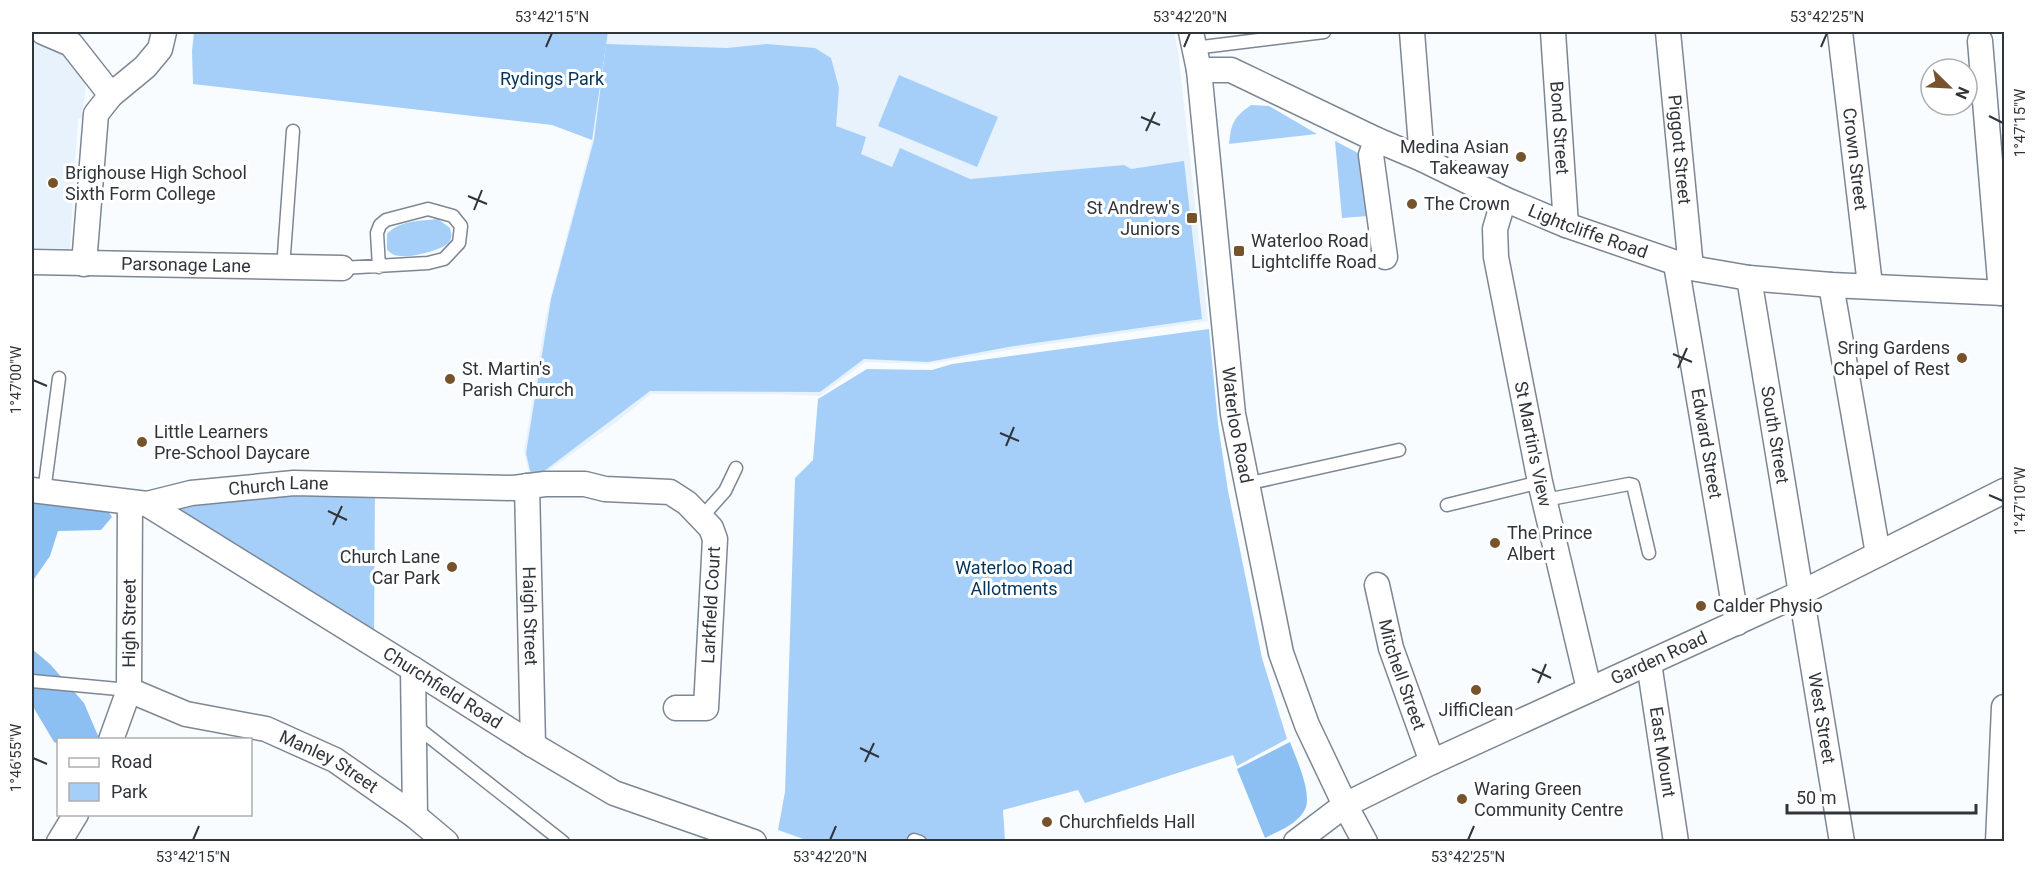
<svg xmlns="http://www.w3.org/2000/svg" width="2036" height="873" font-family="Roboto,sans-serif">
<style>
.built{fill:#e7f2fd}
.green{fill:#a5cff9}
.forest{fill:#8dc0f2}
.lines{fill:none;stroke-linecap:round;stroke-linejoin:round}
.lane-casing{stroke:#7c8793;stroke-width:15}
.street-casing{stroke:#7c8793;stroke-width:27}
.lane{stroke:#fff;stroke-width:12}
.street{stroke:#fff;stroke-width:24}
.ticks{fill:none;stroke:#30353a;stroke-width:2}
.poi-dot{fill:#76532b;stroke:#fff;stroke-width:2}
.labels{text-anchor:middle;stroke-width:6;stroke-linejoin:round;paint-order:stroke}
.park-label{font-size:18px;fill:#02345b;stroke:#fff}
.street-label{font-size:18px;fill:#30353a;stroke:#fff}
.poi-label{font-size:18px;fill:#30353a;stroke:#fff;text-anchor:start}
.neatline{fill:none;stroke:#30353a;stroke-width:2}
.ticks-label{font-size:15px;text-anchor:middle;fill:#30353a}
</style>
<rect width="100%" height="100%" fill="#f9fcff"/>
<g class="built">
<path d="M 608,32 L 1174,32 L 1178,51 L 1208,321 L 1015,349 L 928,364 L 865,362 L 820,396 L 774,394 L 651,394 L 618,421 L 534,481 L 529,472 L 524,452 L 546,315 L 592,140 Z"/>
<path d="M 32,41 L 54,44 L 87,77 L 82,118 L 78,118 L 70,249 L 32,248 Z"/>
</g>
<g class="green">
<path d="M 194,32 L 608,32 L 592,140 L 552,125 L 193,84 L 192,51 Z"/>
<path d="M 606,44 L 727,48 L 766,44 L 815,48 L 831,58 L 839,88 L 836,126 L 866,137 L 861,154 L 892,167 L 900,148 L 970,179 L 1124,165 L 1131,169 L 1184,161 L 1202,319 L 1014,346 L 928,362 L 864,359 L 820,392 L 650,391 L 535,478 L 530,471 L 526,453 L 551,299 L 594,140 Z"/>
<path d="M 899,75 L 998,117 L 977,167 L 878,126 Z"/>
<path d="M 1251,105 L 1269,106 L 1317,134 L 1229,144 C 1231,123 1234,117 1251,105 Z"/>
<path d="M 1335,141 L 1360,154 L 1369,216 L 1342,218 Z"/>
<path d="M 438,219 L 450,228 C 451,233 453,237 449,242 C 444,250 410,258 400,256 C 394,256 391,253 387,250 L 387,234 C 400,220 420,221 438,219 Z"/>
<path d="M 1209,329 L 1218,424 L 1228,491 L 1262,658 L 1287,739 L 1237,766 L 1233,755 L 1085,803 L 1078,790 L 1003,810 L 1005,841 L 812,842 L 778,830 L 785,792 L 795,478 L 813,460 L 818,399 L 867,369 L 932,370 L 952,364 Z"/>
<path d="M 375,485 L 374,645 L 147,504 Z"/>
</g>
<g class="forest">
<path d="M 32,498 L 107,509 L 112,517 L 101,530 L 58,531 L 50,556 L 32,582 L 33,545 L 32,539 Z"/>
<path d="M 32,649 L 50,664 L 84,703 L 99,738 L 97,739 L 58,740 L 58,744 L 54,742 L 32,705 Z"/>
<path d="M 1290,742 C 1296,758 1311,790 1306,807 C 1300,823 1279,831 1265,838 L 1237,769 Z"/>
</g>
<g class="lines">
<g class="lane-casing">
<g id="lane">
<path d="M 1194,48 L 1324,32"/>
<path d="M 283,268 L 293,131"/>
<path d="M 342,268 L 428,263 L 444,259 L 459,243 L 461,226 L 453,216 L 428,209 L 386,220 L 380,225 L 377,233 L 379,267"/>
<path d="M 1246,484 L 1399,450"/>
<path d="M 44,492 L 59,378"/>
<path d="M 1545,500 L 1629,484 L 1633,485 L 1649,553"/>
<path d="M 1447,505 L 1540,482"/>
<path d="M 701,518 L 725,491 L 736,468"/>
<path d="M 32,681 L 129,690"/>
<path d="M 413,724 L 563,842"/>
<path d="M 914,840 L 920,842"/>
</g>
</g>
<g class="street-casing">
<g id="street">
<path d="M 43,32 L 71,44 L 111,95"/>
<path id="s1" d="M 1191,32 L 1199,70 L 1233,414 L 1281,653 L 1307,725 L 1345,805 L 1365,842"/>
<path d="M 1412,32 L 1422,159"/>
<path id="s2" d="M 1553,32 L 1566,225"/>
<path id="s3" d="M 1668,32 L 1691,268"/>
<path id="s4" d="M 1840,32 L 1870,285"/>
<path d="M 1980,41 L 2001,293"/>
<path id="s5" d="M 1199,70 L 1231,70 L 1377,140 L 1422,159 L 1504,199 L 1566,225 L 1691,268 L 1749,278 L 1831,285 L 2004,293"/>
<path d="M 1377,140 L 1371,155 L 1385,257"/>
<path id="s6" d="M 1504,199 L 1495,229 L 1496,257 L 1540,482 L 1589,689"/>
<path id="s7" d="M 32,262 L 342,268"/>
<path d="M 84,264 L 96,114 L 111,95 L 145,67 L 160,49 L 164,32"/>
<path id="s8" d="M 1676,264 L 1737,623"/>
<path id="s9" d="M 1749,278 L 1842,842"/>
<path d="M 1831,285 L 1878,554"/>
<path id="s10" d="M 527,486 L 533,745"/>
<path id="s11" d="M 32,490 L 147,504 L 191,493 L 294,483 L 514,488 L 545,484 L 585,484 L 605,489 L 670,492 L 687,503 L 711,528 L 715,539 L 706,708 L 676,708"/>
<path id="s12" d="M 147,504 L 413,669 L 533,745 L 614,793 L 754,842"/>
<path id="s13" d="M 1377,585 L 1391,648 L 1432,762"/>
<path id="s14" d="M 1649,663 L 1676,842"/>
<path d="M 413,669 L 415,816"/>
<path id="s15" d="M 129,690 L 186,714 L 266,729 L 335,760 L 415,816 L 446,842"/>
<path id="s16" d="M 111,740 L 129,690 L 130,503"/>
<path d="M 59,842 L 76,814"/>
<path id="s17" d="M 1296,842 L 1345,805 L 1432,762 L 1801,593 L 2004,491"/>
<path d="M 1998,842 L 2004,707"/>
</g>
</g>
<use href="#lane" class="lane"/>
<use href="#street" class="street"/>
</g>
<path class="ticks" d="M 546,47 L 552,33M 1184,47 L 1190,33M 1821,47 L 1827,33M 1989,116 L 2003,123M 1141,117 L 1160,125M 1146,131 L 1155,112M 468,196 L 487,204M 474,210 L 482,190M 1673,354 L 1692,362M 1678,368 L 1687,348M 33,380 L 47,386M 1000,433 L 1019,441M 1006,446 L 1014,427M 1989,495 L 2003,501M 328,511 L 347,520M 333,525 L 342,506M 1532,669 L 1551,678M 1538,683 L 1546,664M 860,748 L 879,757M 33,758 L 47,764M 865,762 L 874,743M 193,840 L 199,826M 830,840 L 836,826M 1468,840 L 1474,826"/>
<g class="poi-dot">
<circle cx="1521" cy="157" r="6"/>
<circle cx="53" cy="183" r="6"/>
<circle cx="1412" cy="204" r="6"/>
<rect x="1186" y="212" width="12" height="12" rx="3"/>
<rect x="1233" y="245" width="12" height="12" rx="3"/>
<circle cx="1962" cy="358" r="6"/>
<circle cx="450" cy="379" r="6"/>
<circle cx="142" cy="442" r="6"/>
<circle cx="1495" cy="543" r="6"/>
<circle cx="452" cy="567" r="6"/>
<circle cx="1701" cy="606" r="6"/>
<circle cx="1476" cy="690" r="6"/>
<circle cx="1462" cy="799" r="6"/>
<circle cx="1047" cy="822" r="6"/>
</g>
<g class="labels">
<g class="park-label">
<text x="552" y="85">Rydings Park</text>
<text x="1014" y="574">Waterloo Road<tspan x="1014" dy="21">Allotments</tspan></text>
</g>
<g class="street-label">
<text dy="6" stroke="none"><textPath href="#s2" startOffset="96">Bond Street</textPath></text>
<text dy="6" stroke="none"><textPath href="#s3" startOffset="118">Piggott Street</textPath></text>
<text dy="6" stroke="none"><textPath href="#s4" startOffset="128">Crown Street</textPath></text>
<text dy="6" stroke="none"><textPath href="#s5" startOffset="424">Lightcliffe Road</textPath></text>
<text dy="6" stroke="none"><textPath href="#s7" startOffset="154">Parsonage Lane</textPath></text>
<text dy="6" stroke="none"><textPath href="#s1" startOffset="396">Waterloo Road</textPath></text>
<text dy="6" stroke="none"><textPath href="#s9" startOffset="159">South Street</textPath></text>
<text dy="6" stroke="none"><textPath href="#s8" startOffset="182">Edward Street</textPath></text>
<text dy="6" stroke="none"><textPath href="#s6" startOffset="250">St Martin's View</textPath></text>
<text dy="6" stroke="none"><textPath href="#s11" startOffset="249">Church Lane</textPath></text>
<text transform="translate(711 605) rotate(-87)" y="6">Larkfield Court</text>
<text dy="6" stroke="none"><textPath href="#s10" startOffset="130">Haigh Street</textPath></text>
<text dy="6" stroke="none"><textPath href="#s16" startOffset="120">High Street</textPath></text>
<text dy="6" stroke="none"><textPath href="#s17" startOffset="408">Garden Road</textPath></text>
<text dy="6" stroke="none"><textPath href="#s13" startOffset="93">Mitchell Street</textPath></text>
<text dy="6" stroke="none"><textPath href="#s12" startOffset="348">Churchfield Road</textPath></text>
<text dy="6" stroke="none"><textPath href="#s9" startOffset="446">West Street</textPath></text>
<text dy="6" stroke="none"><textPath href="#s14" startOffset="90">East Mount</textPath></text>
<text dy="6" stroke="none"><textPath href="#s15" startOffset="214">Manley Street</textPath></text>
</g>
<g class="poi-label">
<text x="1509" y="153" text-anchor="end">Medina Asian<tspan x="1509" dy="21">Takeaway</tspan></text>
<text x="65" y="179">Brighouse High School<tspan x="65" dy="21">Sixth Form College</tspan></text>
<text x="1424" y="210">The Crown</text>
<text x="1180" y="214" text-anchor="end">St Andrew's<tspan x="1180" dy="21">Juniors</tspan></text>
<text x="1251" y="247">Waterloo Road<tspan x="1251" dy="21">Lightcliffe Road</tspan></text>
<text x="1950" y="354" text-anchor="end">Sring Gardens<tspan x="1950" dy="21">Chapel of Rest</tspan></text>
<text x="462" y="375">St. Martin's<tspan x="462" dy="21">Parish Church</tspan></text>
<text x="154" y="438">Little Learners<tspan x="154" dy="21">Pre-School Daycare</tspan></text>
<text x="1507" y="539">The Prince<tspan x="1507" dy="21">Albert</tspan></text>
<text x="440" y="563" text-anchor="end">Church Lane<tspan x="440" dy="21">Car Park</tspan></text>
<text x="1713" y="612">Calder Physio</text>
<text x="1476" y="716" text-anchor="middle">JiffiClean</text>
<text x="1474" y="795">Waring Green<tspan x="1474" dy="21">Community Centre</tspan></text>
<text x="1059" y="828">Churchfields Hall</text>
</g>
</g>
<rect width="2036" height="873" fill="none" stroke="#ffffff" stroke-width="66"/>
<rect x="57" y="738" width="195" height="78" fill="#ffffff" stroke="#acaeb0" stroke-width="1.5"/>
<rect x="69" y="758" width="30" height="9" fill="#ffffff" stroke="#acaeb0" stroke-width="1.5"/>
<text x="111" y="768" font-size="18" fill="#30353a">Road</text>
<rect x="69" y="783" width="30" height="18" fill="#a5cff9" stroke="#acaeb0" stroke-width="1.5"/>
<text x="111" y="798" font-size="18" fill="#30353a">Park</text>
<g transform="translate(1949 87) rotate(114)"><circle r="28" fill="#ffffff" stroke="#acaeb0" stroke-width="1.5"/>
<path d="M0-4.5L10 22L0 15L-10 22Z" fill="#76532b"/>
<text y="-9" font-size="16" font-weight="bold" text-anchor="middle" fill="#30353a">N</text>
</g>
<path d="M1787 804v9h189v-9" fill="none" stroke="#30353a" stroke-width="3"/>
<text x="1796" y="804" font-size="18" fill="#30353a" stroke="#ffffff" stroke-width="4.5" paint-order="stroke">50 m</text>
<rect x="33" y="33" width="1970" height="807" class="neatline"/>
<g class="ticks-label">
<text x="552" y="22">53°42'15"N</text>
<text x="1190" y="22">53°42'20"N</text>
<text x="1827" y="22">53°42'25"N</text>
<text transform="translate(2020 123) rotate(-90)" y="5">1°47'15"W</text>
<text transform="translate(16 380) rotate(-90)" y="5">1°47'00"W</text>
<text transform="translate(2020 501) rotate(-90)" y="5">1°47'10"W</text>
<text transform="translate(16 758) rotate(-90)" y="5">1°46'55"W</text>
<text x="193" y="862">53°42'15"N</text>
<text x="830" y="862">53°42'20"N</text>
<text x="1468" y="862">53°42'25"N</text>
</g>
</svg>
